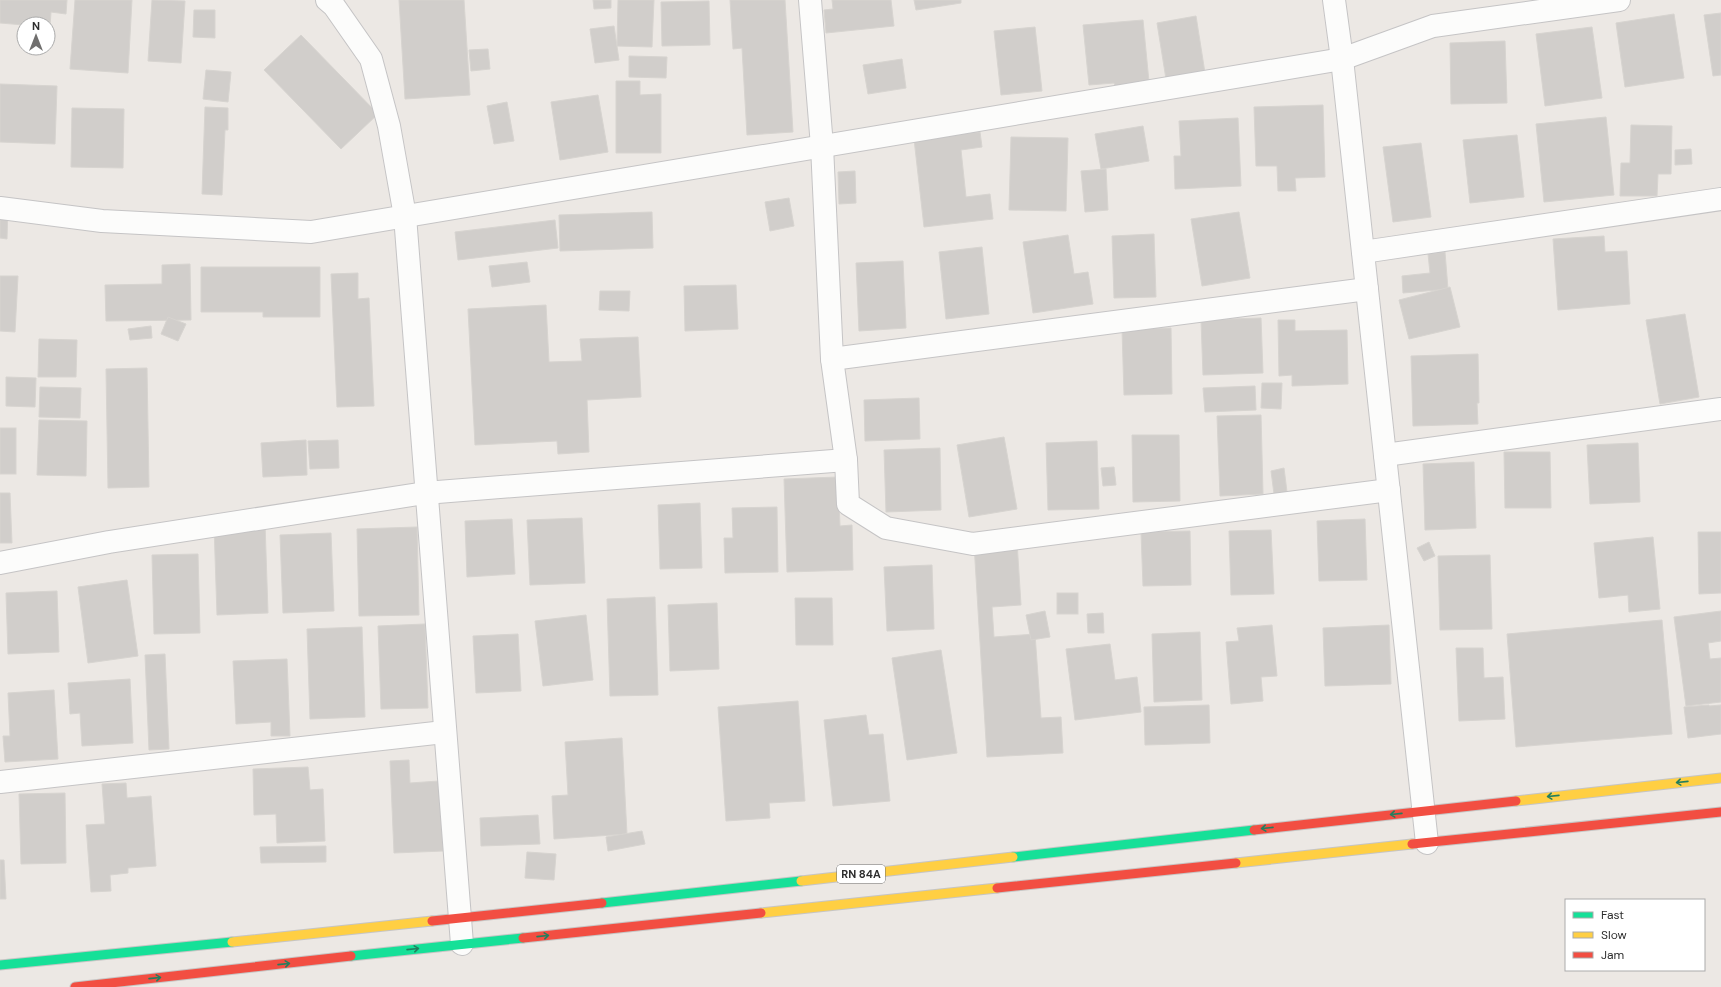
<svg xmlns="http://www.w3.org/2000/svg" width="1721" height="987" font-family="'DM Sans',sans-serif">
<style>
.building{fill:#d1cecb;stroke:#d7d4d0}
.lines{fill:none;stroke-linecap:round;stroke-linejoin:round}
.street-casing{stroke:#c5c4c5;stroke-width:24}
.fast-casing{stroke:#c6c5c4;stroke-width:11}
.slow-casing{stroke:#c6c5c4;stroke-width:11}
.jam-casing{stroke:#c6c5c4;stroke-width:11}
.street{stroke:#fcfcfb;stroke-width:22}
.fast{stroke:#16e098;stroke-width:9}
.slow{stroke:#ffcf43;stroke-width:9}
.jam{stroke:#f24e42;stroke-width:9}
.oneway{stroke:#237e5e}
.labels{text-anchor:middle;stroke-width:3;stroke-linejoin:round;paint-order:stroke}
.shield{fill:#fff;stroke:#6d6d6d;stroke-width:1}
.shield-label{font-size:11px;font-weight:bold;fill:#2e2e2e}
</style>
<rect width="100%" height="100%" fill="#ece8e4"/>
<g class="building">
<path d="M 0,0 L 67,0 L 66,14 L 51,12 L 50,27 L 48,26 L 48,24 L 24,25 L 0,23 Z"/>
<path d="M 75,0 L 132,0 L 128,73 L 70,69 Z"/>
<path d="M 152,0 L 185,1 L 181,63 L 148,61 Z"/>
<path d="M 399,0 L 464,0 L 470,95 L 405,99 Z"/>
<path d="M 593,0 L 611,0 L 611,8 L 594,9 Z"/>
<path d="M 618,0 L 654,0 L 652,47 L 617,46 Z"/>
<path d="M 730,0 L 785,0 L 793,132 L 747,135 L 742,48 L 733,49 Z"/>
<path d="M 832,0 L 891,0 L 894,26 L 826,33 L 824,10 L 833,9 Z"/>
<path d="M 914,0 L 961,0 L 961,3 L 916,10 Z"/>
<path d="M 709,1 L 710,45 L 662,46 L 661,2 Z"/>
<path d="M 194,10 L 215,10 L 215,38 L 193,37 Z"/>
<path d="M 1721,13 L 1721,75 L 1713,76 L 1704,15 Z"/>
<path d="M 1674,14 L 1684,78 L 1625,87 L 1616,23 Z"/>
<path d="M 1196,16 L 1205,73 L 1166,79 L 1157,23 Z"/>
<path d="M 1143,20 L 1149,82 L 1115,86 L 1114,83 L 1089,85 L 1083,25 Z"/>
<path d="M 614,26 L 619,60 L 595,63 L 590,29 Z"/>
<path d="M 1035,27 L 1042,91 L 1001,95 L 994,31 Z"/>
<path d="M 1592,27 L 1602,98 L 1545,106 L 1536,34 Z"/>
<path d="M 301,35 L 378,114 L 341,149 L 264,70 Z"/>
<path d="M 1505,41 L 1507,103 L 1451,104 L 1450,43 Z"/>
<path d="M 488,49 L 490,69 L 471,71 L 469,50 Z"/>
<path d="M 629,56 L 667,57 L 666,78 L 629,77 Z"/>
<path d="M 902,59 L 906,88 L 868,94 L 863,65 Z"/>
<path d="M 206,70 L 231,72 L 228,102 L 203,99 Z"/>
<path d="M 616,81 L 640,81 L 640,95 L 661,94 L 661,153 L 616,153 Z"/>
<path d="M 0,84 L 57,86 L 55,144 L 0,142 Z"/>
<path d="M 598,95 L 608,152 L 560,160 L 551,102 Z"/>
<path d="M 507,102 L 514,141 L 494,144 L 487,106 Z"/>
<path d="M 1323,105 L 1325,177 L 1295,178 L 1296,191 L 1278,191 L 1277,166 L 1256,166 L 1254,107 Z"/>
<path d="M 205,107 L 228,108 L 228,130 L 225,130 L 222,195 L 202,194 Z"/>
<path d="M 72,108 L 124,109 L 123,168 L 71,167 Z"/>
<path d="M 1606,117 L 1614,195 L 1544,202 L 1536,124 Z"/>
<path d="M 1238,118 L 1241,186 L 1175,189 L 1174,156 L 1181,156 L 1179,121 Z"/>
<path d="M 1631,125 L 1672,126 L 1671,174 L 1658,174 L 1657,196 L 1620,196 L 1621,163 L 1630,163 Z"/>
<path d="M 1143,126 L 1149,161 L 1101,169 L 1095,134 Z"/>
<path d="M 980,132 L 982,147 L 961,150 L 966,197 L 990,194 L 993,219 L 924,227 L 914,139 Z"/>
<path d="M 1517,135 L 1524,197 L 1470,203 L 1463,140 Z"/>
<path d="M 1011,137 L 1068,138 L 1066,211 L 1009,210 Z"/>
<path d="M 1421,143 L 1431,217 L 1393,222 L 1383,147 Z"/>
<path d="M 1691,149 L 1692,164 L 1675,165 L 1675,150 Z"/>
<path d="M 1106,169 L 1108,210 L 1085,212 L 1081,171 Z"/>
<path d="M 855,171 L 856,203 L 839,204 L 838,172 Z"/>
<path d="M 789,198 L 794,226 L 770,231 L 765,202 Z"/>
<path d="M 0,205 L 8,205 L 7,239 L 0,238 Z"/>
<path d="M 652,212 L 653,248 L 560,251 L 559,215 Z"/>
<path d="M 1239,212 L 1250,278 L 1202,286 L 1191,219 Z"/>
<path d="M 555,220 L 558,248 L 458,260 L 455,232 Z"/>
<path d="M 1154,234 L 1156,297 L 1114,298 L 1112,236 Z"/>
<path d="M 1068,235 L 1074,274 L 1088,272 L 1093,304 L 1033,313 L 1023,242 Z"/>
<path d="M 1604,236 L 1605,252 L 1627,251 L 1630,304 L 1558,310 L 1553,239 Z"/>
<path d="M 982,247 L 989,314 L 946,319 L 939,252 Z"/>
<path d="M 1445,252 L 1448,289 L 1403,293 L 1402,276 L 1430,273 L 1428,254 Z"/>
<path d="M 903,261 L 906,328 L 859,331 L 856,263 Z"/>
<path d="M 527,262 L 530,282 L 492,287 L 489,266 Z"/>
<path d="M 190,264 L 191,320 L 106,321 L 105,285 L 162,284 L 162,265 Z"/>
<path d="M 201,267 L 320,267 L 320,317 L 263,317 L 263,312 L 201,312 Z"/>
<path d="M 358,273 L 358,299 L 369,298 L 374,406 L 337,407 L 331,274 Z"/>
<path d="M 0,276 L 18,276 L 15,332 L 0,331 Z"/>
<path d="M 736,285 L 738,329 L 685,331 L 684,286 Z"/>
<path d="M 1450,287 L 1460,327 L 1409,339 L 1399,300 Z"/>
<path d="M 600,291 L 630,291 L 629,311 L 599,310 Z"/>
<path d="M 546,305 L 549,362 L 582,361 L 580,339 L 638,337 L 641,397 L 587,400 L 589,452 L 558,454 L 557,441 L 475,445 L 468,309 Z"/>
<path d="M 1685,314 L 1699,397 L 1660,404 L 1646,320 Z"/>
<path d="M 168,317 L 186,324 L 178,341 L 161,334 Z"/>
<path d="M 1261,318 L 1263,373 L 1203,375 L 1201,320 Z"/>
<path d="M 1278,320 L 1295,320 L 1295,331 L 1347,330 L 1348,384 L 1292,386 L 1292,375 L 1279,376 Z"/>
<path d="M 151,326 L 152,338 L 130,340 L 128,329 Z"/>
<path d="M 1171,328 L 1172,394 L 1124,395 L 1122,329 Z"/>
<path d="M 39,339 L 77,340 L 76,377 L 38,377 Z"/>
<path d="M 1478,354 L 1479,403 L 1477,403 L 1478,424 L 1413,426 L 1411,356 Z"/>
<path d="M 147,368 L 149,487 L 108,488 L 106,369 Z"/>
<path d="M 6,377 L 36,378 L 35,407 L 6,406 Z"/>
<path d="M 1262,383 L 1282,383 L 1281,409 L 1261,408 Z"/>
<path d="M 1255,386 L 1256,410 L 1205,412 L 1203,388 Z"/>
<path d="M 40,387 L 81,388 L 80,418 L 39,417 Z"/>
<path d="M 919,398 L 920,439 L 865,441 L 864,400 Z"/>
<path d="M 1261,415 L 1263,494 L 1220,496 L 1217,416 Z"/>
<path d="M 39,420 L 87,421 L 86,476 L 37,475 Z"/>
<rect x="0" y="428" width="16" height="46"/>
<path d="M 1132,435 L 1179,435 L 1180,501 L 1133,502 Z"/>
<path d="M 1004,437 L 1017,509 L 969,517 L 957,445 Z"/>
<path d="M 306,440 L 307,475 L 263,477 L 261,443 Z"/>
<path d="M 338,440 L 339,468 L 310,469 L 308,441 Z"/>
<path d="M 1097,441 L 1099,509 L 1048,510 L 1046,443 Z"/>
<path d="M 1638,443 L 1640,502 L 1590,504 L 1587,445 Z"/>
<path d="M 940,448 L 941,510 L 886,512 L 884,450 Z"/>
<path d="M 1504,452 L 1550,452 L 1551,508 L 1505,508 Z"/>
<path d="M 1474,462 L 1476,528 L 1425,530 L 1423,464 Z"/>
<path d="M 1114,467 L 1116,485 L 1103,486 L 1101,468 Z"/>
<path d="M 1284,468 L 1287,492 L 1274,494 L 1271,471 Z"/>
<path d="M 838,477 L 840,526 L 852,525 L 853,570 L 787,572 L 784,479 Z"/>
<path d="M 0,493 L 10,493 L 12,543 L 0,543 Z"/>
<path d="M 700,503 L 702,568 L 660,569 L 658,505 Z"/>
<path d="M 777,507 L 778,572 L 725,573 L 724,538 L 733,538 L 732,508 Z"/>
<path d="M 582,518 L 585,583 L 530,585 L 527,520 Z"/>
<path d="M 512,519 L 515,574 L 467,577 L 465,521 Z"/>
<path d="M 1365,519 L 1367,580 L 1319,581 L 1317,521 Z"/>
<path d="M 265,523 L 268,613 L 217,615 L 214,525 Z"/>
<path d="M 417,527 L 419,615 L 359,616 L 357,529 Z"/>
<path d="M 1271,530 L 1274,594 L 1231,595 L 1229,531 Z"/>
<path d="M 1190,531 L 1191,585 L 1143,586 L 1141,532 Z"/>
<path d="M 1698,532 L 1721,532 L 1721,593 L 1699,594 Z"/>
<path d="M 331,533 L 334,611 L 283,613 L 280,535 Z"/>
<path d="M 1653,537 L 1660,609 L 1629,612 L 1628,595 L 1599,598 L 1594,543 Z"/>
<path d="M 1017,542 L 1021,605 L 992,607 L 994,637 L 1035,634 L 1041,718 L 1061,717 L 1063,753 L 987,757 L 974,544 Z"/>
<path d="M 1429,542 L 1435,556 L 1424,561 L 1417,548 Z"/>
<path d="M 198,554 L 200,633 L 154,634 L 152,555 Z"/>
<path d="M 1490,555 L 1492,629 L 1440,630 L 1438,556 Z"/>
<path d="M 932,565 L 934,629 L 887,631 L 884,567 Z"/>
<path d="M 127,580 L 138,656 L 88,663 L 78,587 Z"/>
<path d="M 57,591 L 59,652 L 8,654 L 6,593 Z"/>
<rect x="1057" y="593" width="21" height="21"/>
<path d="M 655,597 L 658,695 L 610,696 L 607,599 Z"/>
<path d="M 795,598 L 832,598 L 833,645 L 796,645 Z"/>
<path d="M 717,603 L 719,669 L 670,671 L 668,605 Z"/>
<path d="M 1045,611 L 1050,637 L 1031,640 L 1026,615 Z"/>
<path d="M 1721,611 L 1721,641 L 1708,643 L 1710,659 L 1721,658 L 1721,702 L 1686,706 L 1674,617 Z"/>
<path d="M 1103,613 L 1104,633 L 1088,633 L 1087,614 Z"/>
<path d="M 586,615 L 593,680 L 543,686 L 535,621 Z"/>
<path d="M 1662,620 L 1672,734 L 1516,747 L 1507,634 Z"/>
<path d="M 425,624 L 428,708 L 381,709 L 378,626 Z"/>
<path d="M 1272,625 L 1277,676 L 1261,677 L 1263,701 L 1231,704 L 1226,642 L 1239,641 L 1237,628 Z"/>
<path d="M 1389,625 L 1391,684 L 1325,686 L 1323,628 Z"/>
<path d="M 362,627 L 365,717 L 310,719 L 307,629 Z"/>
<path d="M 1200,632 L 1202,700 L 1154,702 L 1152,634 Z"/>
<path d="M 518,634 L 521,691 L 476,693 L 473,636 Z"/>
<path d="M 1110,644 L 1115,680 L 1137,677 L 1141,712 L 1075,720 L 1066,649 Z"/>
<path d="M 1456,648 L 1483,648 L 1484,678 L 1503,677 L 1505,719 L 1459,721 Z"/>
<path d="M 941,650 L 957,753 L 907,760 L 892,658 Z"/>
<path d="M 165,654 L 169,749 L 149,750 L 145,655 Z"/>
<path d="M 287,659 L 290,736 L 271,736 L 271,722 L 236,724 L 233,661 Z"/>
<path d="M 130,679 L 133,743 L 82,746 L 80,713 L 70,714 L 68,683 Z"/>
<path d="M 54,690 L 58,759 L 5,762 L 3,736 L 10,736 L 8,693 Z"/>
<path d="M 798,701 L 805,801 L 769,803 L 770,818 L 726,821 L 718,707 Z"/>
<path d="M 1209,705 L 1210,743 L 1145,745 L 1144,707 Z"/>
<path d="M 1709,705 L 1709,706 L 1721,705 L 1721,734 L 1688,738 L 1684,707 Z"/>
<path d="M 866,715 L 869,735 L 883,734 L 890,801 L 833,806 L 824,720 Z"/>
<path d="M 622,738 L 627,834 L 554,839 L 552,796 L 568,795 L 565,742 Z"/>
<path d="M 409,760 L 410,783 L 439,781 L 443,851 L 394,853 L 390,761 Z"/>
<path d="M 308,767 L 310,790 L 323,789 L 325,841 L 277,843 L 276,814 L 254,815 L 253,769 Z"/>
<path d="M 126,783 L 127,798 L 151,796 L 156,866 L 128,868 L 128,873 L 110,875 L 111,891 L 91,892 L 86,825 L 105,824 L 102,784 Z"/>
<path d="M 65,793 L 66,863 L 21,864 L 19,794 Z"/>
<path d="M 538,815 L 540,844 L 481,846 L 480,818 Z"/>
<path d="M 642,831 L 645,844 L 608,851 L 606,837 Z"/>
<path d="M 326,846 L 326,862 L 261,863 L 260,847 Z"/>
<path d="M 527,852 L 556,854 L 554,880 L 525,878 Z"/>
<path d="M 0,860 L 4,860 L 6,899 L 0,899 Z"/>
</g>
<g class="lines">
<g class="street-casing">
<g id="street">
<path d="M 327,0 L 334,6 L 371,59 L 389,126 L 405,216 L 462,944"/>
<path d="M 810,0 L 822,146 L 832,359 L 846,460 L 848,504 L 886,528 L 973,544 L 1389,490"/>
<path d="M 1334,0 L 1342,59 L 1427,843"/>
<path d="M 0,208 L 102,221 L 311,232 L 1342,59 L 1433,26 L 1619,0"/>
<path d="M 1363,252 L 1721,199"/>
<path d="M 832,359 L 1367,289"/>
<path d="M 1385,455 L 1721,409"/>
<path d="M 0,563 L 109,542 L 425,493 L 846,460"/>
<path d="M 0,782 L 444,732"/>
</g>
</g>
<g class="fast-casing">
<g id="fast">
<path d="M 1013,857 L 1254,830"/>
<path d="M 602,903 L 801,881"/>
<path d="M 351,956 L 523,938"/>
<path d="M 0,965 L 232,942"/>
</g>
</g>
<g class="slow-casing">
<g id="slow">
<path d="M 1516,801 L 1721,778"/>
<path d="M 1236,863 L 1412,844"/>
<path d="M 801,881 L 1013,857"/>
<path d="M 761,913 L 997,888"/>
<path d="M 232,942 L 432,921"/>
</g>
</g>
<g class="jam-casing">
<g id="jam">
<path d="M 1254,830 L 1516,801"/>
<path d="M 1412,844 L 1721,812"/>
<path d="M 997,888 L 1236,863"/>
<path d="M 432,921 L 602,903"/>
<path d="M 523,938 L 761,913"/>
<path d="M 75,987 L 351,956"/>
</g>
</g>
<use href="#street" class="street"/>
<use href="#fast" class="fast"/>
<use href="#slow" class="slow"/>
<use href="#jam" class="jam"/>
</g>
<defs><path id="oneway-shaft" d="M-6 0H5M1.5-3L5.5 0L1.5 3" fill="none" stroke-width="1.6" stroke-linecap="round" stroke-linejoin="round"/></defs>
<g class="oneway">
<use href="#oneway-shaft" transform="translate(1682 782) rotate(174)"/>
<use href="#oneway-shaft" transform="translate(1553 796) rotate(174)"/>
<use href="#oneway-shaft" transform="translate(1396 814) rotate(174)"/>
<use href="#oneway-shaft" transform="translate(1267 828) rotate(174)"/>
<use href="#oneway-shaft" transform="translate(543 936) rotate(-6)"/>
<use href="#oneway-shaft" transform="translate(413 949) rotate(-6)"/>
<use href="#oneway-shaft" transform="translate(284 964) rotate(-6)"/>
<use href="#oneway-shaft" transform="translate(155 978) rotate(-6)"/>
</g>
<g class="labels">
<rect class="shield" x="837" y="865" width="48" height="18" rx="3"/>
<g class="shield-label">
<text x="861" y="878">RN 84A</text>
</g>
</g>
<rect x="1565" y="899" width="140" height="72" fill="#ffffff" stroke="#ababab"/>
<rect x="1573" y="912" width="20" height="6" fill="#16e098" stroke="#ababab"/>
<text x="1601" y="919" font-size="12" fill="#2e2e2e">Fast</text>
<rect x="1573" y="932" width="20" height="6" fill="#ffcf43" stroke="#ababab"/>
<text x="1601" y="939" font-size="12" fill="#2e2e2e">Slow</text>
<rect x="1573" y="952" width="20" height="6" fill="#f24e42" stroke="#ababab"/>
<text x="1601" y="959" font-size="12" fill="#2e2e2e">Jam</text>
<g transform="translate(36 36)"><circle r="19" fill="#ffffff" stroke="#ababab"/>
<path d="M0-3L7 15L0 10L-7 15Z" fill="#706f6e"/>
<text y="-6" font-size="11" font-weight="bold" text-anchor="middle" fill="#2e2e2e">N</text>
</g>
</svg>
